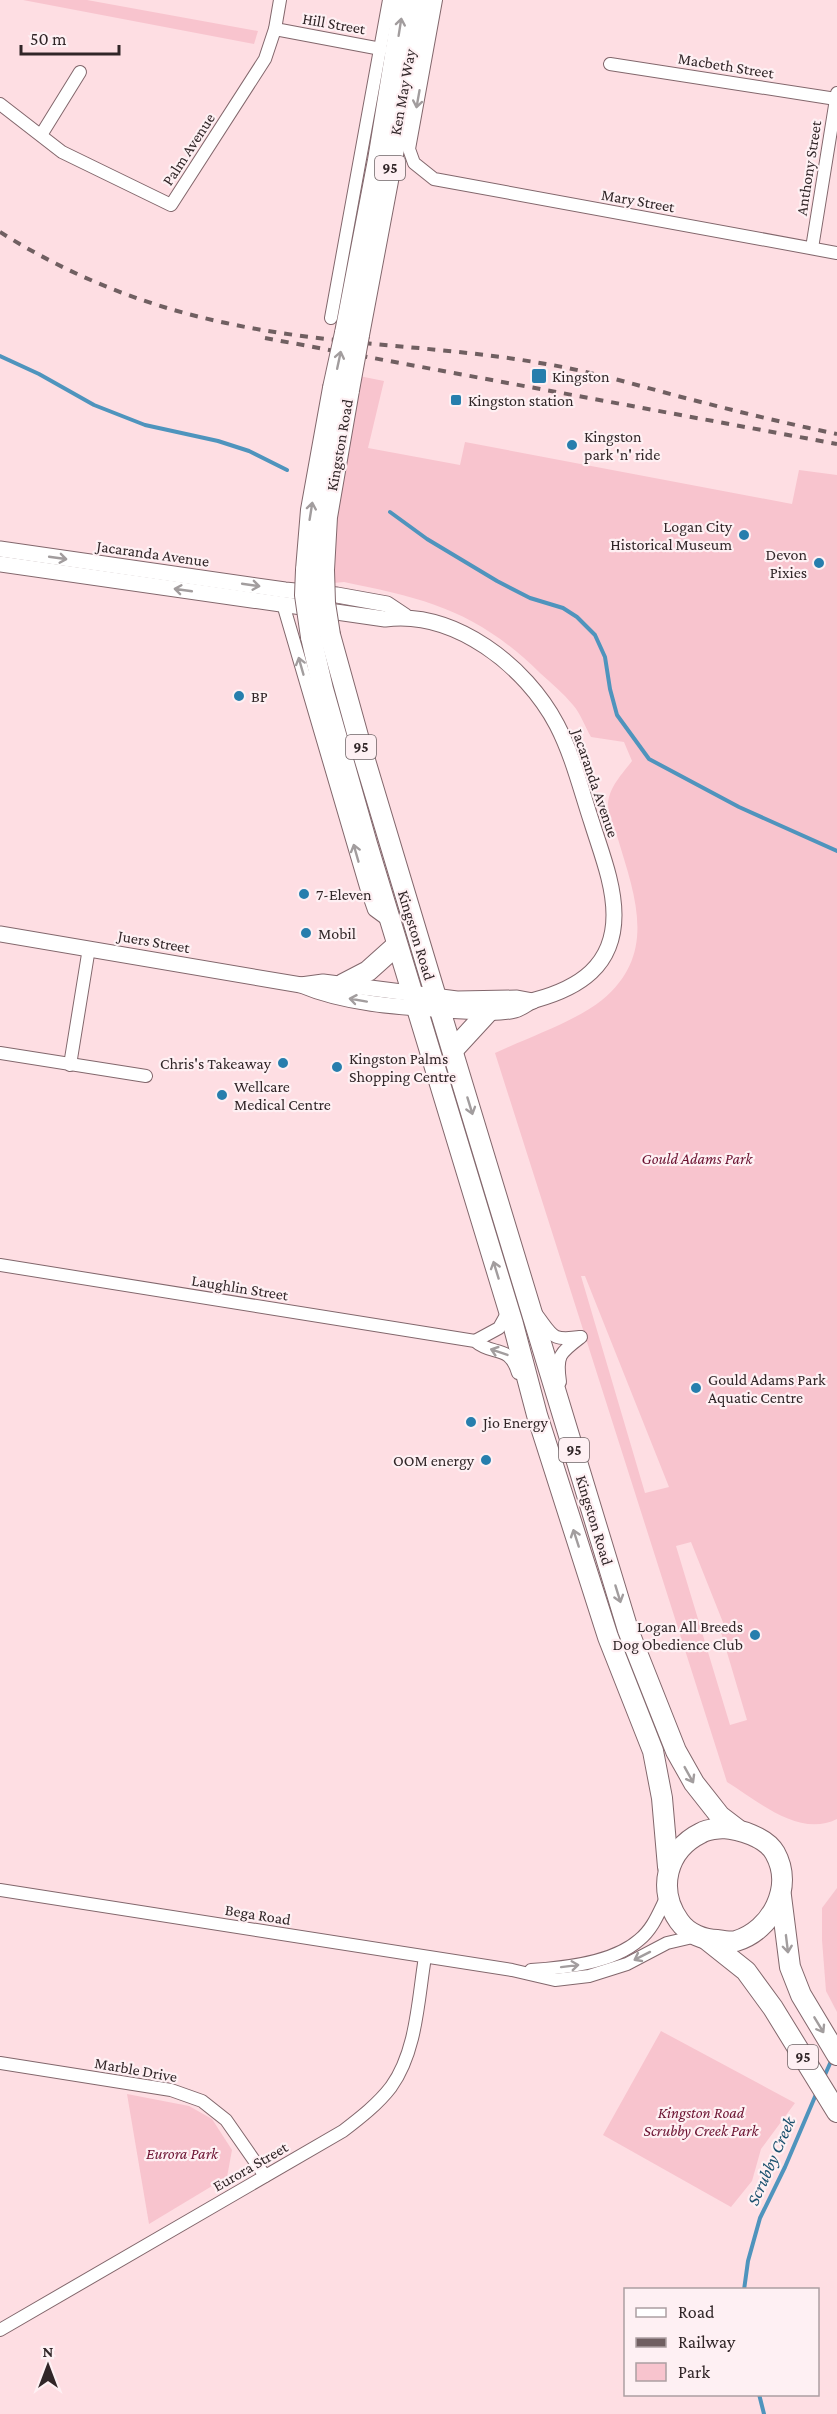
<svg xmlns="http://www.w3.org/2000/svg" width="837" height="2414" font-family="'Crimson Pro',serif">
<style>
.green{fill:#f8c4ce;fill-rule:evenodd}
.lines{fill:none;stroke-linecap:round;stroke-linejoin:round}
.stream{stroke:#4f94bd;stroke-width:4}
.minor-casing{stroke:#82676c;stroke-width:14}
.tertiary-casing{stroke:#82676c;stroke-width:17}
.primary-casing{stroke:#82676c;stroke-width:22}
.minor{stroke:#fff;stroke-width:12}
.tertiary{stroke:#fff;stroke-width:15}
.primary{stroke:#fff;stroke-width:20}
.rail{stroke:#705f61;stroke-width:4;stroke-dasharray:8 8;stroke-linecap:butt}
.primary-bridge-casing{stroke:#82676c;stroke-width:22;stroke-linecap:butt}
.primary-bridge{stroke:#fff;stroke-width:20}
.oneway{stroke:#a29d9e}
.poi-dot{fill:#277ead;stroke:#fef0f3;stroke-width:2}
.labels{text-anchor:middle;stroke-width:4.5;stroke-linejoin:round;paint-order:stroke}
.shield{fill:#fef0f3;stroke:#6e6365;stroke-width:1.5}
.shield-label{font-size:15px;font-weight:bold;fill:#312628}
.street-label{font-size:16px;fill:#312628;stroke:#fef0f3}
.poi-label{font-size:16px;fill:#312628;stroke:#fef0f3;text-anchor:start}
.park-label{font-size:16px;font-style:italic;fill:#6c1332;stroke:#fef0f3}
.water-label{font-size:18px;font-style:italic;fill:#1a506e;stroke:#fef0f3}
</style>
<rect width="100%" height="100%" fill="#fedee3"/>
<g class="green">
<path d="M 23,0 L 87,0 L 258,31 L 254,44 Z"/>
<path d="M 359,376 L 384,381 L 368,448 L 460,465 L 465,442 L 792,504 L 799,470 L 837,475 L 837,1819 C 799,1838 758,1801 727,1782 L 495,1053 C 527,1038 576,1021 602,1000 C 658,954 635,896 618,839 C 615,829 608,814 608,804 C 609,787 623,773 632,761 L 624,742 L 591,737 C 585,727 581,714 573,705 C 563,693 551,683 540,673 C 477,611 427,599 344,582 L 333,583 L 335,522 ZM 581,1276 L 585,1276 L 669,1487 L 645,1493 ZM 691,1542 L 726,1630 L 721,1632 L 747,1720 L 730,1725 L 676,1546 Z"/>
<path d="M 837,1888 L 837,2012 L 826,1991 L 822,1940 L 822,1908 Z"/>
<path d="M 661,2031 L 795,2103 L 761,2149 L 752,2181 L 731,2207 L 603,2135 Z"/>
<path d="M 127,2094 L 189,2106 L 212,2119 L 232,2150 L 227,2177 L 149,2224 Z"/>
</g>
<g class="lines">
<g class="stream">
<path d="M 0,356 L 39,374 L 94,405 L 145,425 L 218,441 L 249,451 L 287,470"/>
<path d="M 390,512 L 427,539 L 497,581 L 530,598 L 563,608 L 577,617 L 595,635 L 605,657 L 610,689 L 617,715 L 649,759 L 739,807 L 837,851"/>
<path d="M 824,2077 L 832,2059"/>
<path d="M 744,2290 L 748,2261 L 760,2218 L 785,2167 L 817,2092"/>
<path d="M 759,2394 L 764,2414"/>
</g>
<g class="minor-casing">
<g id="minor">
<path d="M 436,0 L 409,149 L 414,163 L 434,179 L 837,253"/>
<path d="M 275,29 L 381,49"/>
<path d="M 610,64 L 836,99"/>
<path d="M 0,104 L 62,152 L 171,205 L 265,59 L 275,29 L 280,0"/>
<path d="M 41,135 L 80,72"/>
<path d="M 812,248 L 837,93"/>
<path d="M 331,318 L 389,0"/>
<path d="M 283,604 L 366,887 L 374,910 L 389,921"/>
<path d="M 0,1053 L 146,1076"/>
<path d="M 70,1065 L 89,948"/>
<path d="M 0,1265 L 475,1341 C 493,1357 509,1343 518,1373"/>
<path d="M 537,1315 C 553,1336 551,1341 580,1337"/>
<path d="M 475,1341 L 499,1328 L 509,1310"/>
<path d="M 560,1382 C 556,1355 560,1353 581,1337"/>
<path d="M 0,1890 L 512,1970 L 555,1980 L 589,1976 L 627,1964 L 667,1943 L 697,1936"/>
<path d="M 531,1970 C 564,1968 613,1963 639,1940 C 653,1929 659,1912 667,1896"/>
<path d="M 0,2063 L 171,2090 L 202,2101 L 226,2120 L 265,2176"/>
<path d="M 0,2330 L 343,2131 C 360,2118 378,2104 391,2087 C 417,2051 418,1999 425,1957"/>
</g>
</g>
<g class="tertiary-casing">
<g id="tertiary">
<path d="M 0,549 L 285,590 L 337,595 L 387,604 L 405,616"/>
<path d="M 0,564 L 385,619 C 455,610 526,666 557,725 C 573,756 581,790 592,823 C 601,852 614,884 614,915 C 614,966 579,988 535,1000 C 528,1002 523,1008 515,1010 C 494,1015 469,1011 447,1010 C 399,1007 346,1004 301,985 L 0,934"/>
<path d="M 301,985 L 323,982 L 457,999 L 517,998 L 533,1001"/>
</g>
</g>
<g class="primary-casing">
<g id="primary">
<path d="M 345,333 L 378,160 L 404,0"/>
<path d="M 359,335 L 422,0"/>
<path d="M 306,570 L 311,510 L 333,388"/>
<path d="M 324,570 L 327,517 L 349,390"/>
<path d="M 330,635 L 361,747 L 436,997 L 628,1630 L 676,1751 L 694,1783 L 720,1816 L 737,1829"/>
<path d="M 311,637 L 323,689 L 367,844 L 513,1324 L 537,1415 L 608,1637 L 653,1751 L 662,1798 L 668,1867"/>
<path d="M 343,984 L 368,971 L 397,945"/>
<path d="M 453,1050 L 488,1012"/>
<path d="M 723,1828 C 739,1829 766,1837 775,1853 C 794,1887 772,1930 736,1941 C 731,1942 724,1941 718,1940 C 704,1940 688,1934 679,1921 C 657,1890 666,1850 701,1833 C 707,1829 716,1829 723,1828 Z"/>
<path d="M 781,1896 L 790,1967 L 801,1995 L 837,2055"/>
<path d="M 707,1940 L 746,1971 L 773,2008 L 837,2112"/>
</g>
</g>
<use href="#minor" class="minor"/>
<use href="#tertiary" class="tertiary"/>
<use href="#primary" class="primary"/>
<g class="rail">
<path d="M 0,232 C 70,276 145,306 226,323 C 331,346 440,345 546,364 C 601,373 655,391 709,404 C 751,415 794,425 837,434"/>
<path d="M 265,338 L 837,444"/>
</g>
<g class="primary-bridge-casing">
<g id="primary-bridge">
<path d="M 333,388 L 345,333"/>
<path d="M 349,390 L 359,335"/>
<path d="M 306,570 L 305,595 L 311,637"/>
<path d="M 324,570 L 325,603 L 330,635"/>
</g>
</g>
<use href="#primary-bridge" class="primary-bridge"/>
</g>
<defs><path id="oneway-shaft" d="M-6 0H5M1.5-3L5.5 0L1.5 3" fill="none" stroke-width="1.6" stroke-linecap="round" stroke-linejoin="round" transform="scale(1.5)"/></defs>
<g class="oneway">
<use href="#oneway-shaft" transform="translate(400 27) rotate(-81)"/>
<use href="#oneway-shaft" transform="translate(418 99) rotate(100)"/>
<use href="#oneway-shaft" transform="translate(339 360) rotate(-78)"/>
<use href="#oneway-shaft" transform="translate(311 511) rotate(-81)"/>
<use href="#oneway-shaft" transform="translate(58 558) rotate(8)"/>
<use href="#oneway-shaft" transform="translate(251 585) rotate(8)"/>
<use href="#oneway-shaft" transform="translate(183 590) rotate(-172)"/>
<use href="#oneway-shaft" transform="translate(301 666) rotate(-106)"/>
<use href="#oneway-shaft" transform="translate(356 853) rotate(-106)"/>
<use href="#oneway-shaft" transform="translate(358 1000) rotate(-170)"/>
<use href="#oneway-shaft" transform="translate(470 1106) rotate(73)"/>
<use href="#oneway-shaft" transform="translate(496 1270) rotate(-107)"/>
<use href="#oneway-shaft" transform="translate(499 1352) rotate(-161)"/>
<use href="#oneway-shaft" transform="translate(576 1538) rotate(-108)"/>
<use href="#oneway-shaft" transform="translate(618 1594) rotate(73)"/>
<use href="#oneway-shaft" transform="translate(689 1775) rotate(61)"/>
<use href="#oneway-shaft" transform="translate(787 1944) rotate(83)"/>
<use href="#oneway-shaft" transform="translate(642 1956) rotate(153)"/>
<use href="#oneway-shaft" transform="translate(570 1966) rotate(-7)"/>
<use href="#oneway-shaft" transform="translate(819 2025) rotate(59)"/>
</g>
<g class="poi-dot">
<rect x="531" y="368" width="16" height="16" rx="3"/>
<rect x="450" y="394" width="12" height="12" rx="3"/>
<circle cx="572" cy="445" r="6"/>
<circle cx="744" cy="535" r="6"/>
<circle cx="819" cy="563" r="6"/>
<circle cx="239" cy="696" r="6"/>
<circle cx="304" cy="894" r="6"/>
<circle cx="306" cy="933" r="6"/>
<circle cx="283" cy="1063" r="6"/>
<circle cx="337" cy="1067" r="6"/>
<circle cx="222" cy="1095" r="6"/>
<circle cx="696" cy="1388" r="6"/>
<circle cx="471" cy="1422" r="6"/>
<circle cx="486" cy="1460" r="6"/>
<circle cx="755" cy="1635" r="6"/>
</g>
<g class="labels">
<g class="shield">
<rect x="375" y="156" width="30" height="24" rx="4.5"/>
<rect x="346" y="735" width="30" height="24" rx="4.5"/>
<rect x="559" y="1438" width="30" height="24" rx="4.5"/>
<rect x="788" y="2045" width="30" height="24" rx="4.5"/>
</g>
<g class="shield-label">
<text x="390" y="173">95</text>
<text x="361" y="752">95</text>
<text x="574" y="1455">95</text>
<text x="803" y="2062">95</text>
</g>
<g class="street-label">
<text transform="translate(334 23) rotate(10)" y="6">Hill Street</text>
<text transform="translate(726 65) rotate(9)" y="6">Macbeth Street</text>
<text transform="translate(402 92) rotate(-80)" y="6">Ken May Way</text>
<text transform="translate(188 149) rotate(-57)" y="6">Palm Avenue</text>
<text transform="translate(808 168) rotate(-81)" y="6">Anthony Street</text>
<text transform="translate(638 200) rotate(10)" y="6">Mary Street</text>
<text transform="translate(339 445) rotate(-80)" y="6">Kingston Road</text>
<text transform="translate(153 553) rotate(8)" y="6">Jacaranda Avenue</text>
<text transform="translate(596 783) rotate(71)" y="6">Jacaranda Avenue</text>
<text transform="translate(417 935) rotate(73)" y="6">Kingston Road</text>
<text transform="translate(154 941) rotate(10)" y="6">Juers Street</text>
<text transform="translate(240 1287) rotate(9)" y="6">Laughlin Street</text>
<text transform="translate(595 1520) rotate(73)" y="6">Kingston Road</text>
<text transform="translate(258 1914) rotate(9)" y="6">Bega Road</text>
<text transform="translate(136 2069) rotate(10)" y="6">Marble Drive</text>
<text transform="translate(250 2166) rotate(-30)" y="6">Eurora Street</text>
</g>
<g class="poi-label">
<text x="552" y="382">Kingston</text>
<text x="468" y="406">Kingston station</text>
<text x="584" y="442">Kingston<tspan x="584" dy="18">park 'n' ride</tspan></text>
<text x="732" y="532" text-anchor="end">Logan City<tspan x="732" dy="18">Historical Museum</tspan></text>
<text x="807" y="560" text-anchor="end">Devon<tspan x="807" dy="18">Pixies</tspan></text>
<text x="251" y="702">BP</text>
<text x="316" y="900">7-Eleven</text>
<text x="318" y="939">Mobil</text>
<text x="349" y="1064">Kingston Palms<tspan x="349" dy="18">Shopping Centre</tspan></text>
<text x="271" y="1069" text-anchor="end">Chris's Takeaway</text>
<text x="234" y="1092">Wellcare<tspan x="234" dy="18">Medical Centre</tspan></text>
<text x="708" y="1385">Gould Adams Park<tspan x="708" dy="18">Aquatic Centre</tspan></text>
<text x="483" y="1428">Jio Energy</text>
<text x="474" y="1466" text-anchor="end">OOM energy</text>
<text x="743" y="1632" text-anchor="end">Logan All Breeds<tspan x="743" dy="18">Dog Obedience Club</tspan></text>
</g>
<g class="park-label">
<text x="697" y="1164">Gould Adams Park</text>
<text x="701" y="2118">Kingston Road<tspan x="701" dy="18">Scrubby Creek Park</tspan></text>
<text x="182" y="2159">Eurora Park</text>
</g>
<g class="water-label">
<text transform="translate(771 2161) rotate(-66)" y="6">Scrubby Creek</text>
</g>
</g>
<rect x="624" y="2288" width="195" height="108" fill="#fef0f3" stroke="#ac9fa2" stroke-width="1.5"/>
<rect x="636" y="2308" width="30" height="9" fill="#ffffff" stroke="#ac9fa2" stroke-width="1.5"/>
<text x="678" y="2318" font-size="18" fill="#312628">Road</text>
<rect x="636" y="2338" width="30" height="9" fill="#705f61" stroke="#ac9fa2" stroke-width="1.5"/>
<text x="678" y="2348" font-size="18" fill="#312628">Railway</text>
<rect x="636" y="2363" width="30" height="18" fill="#f8c4ce" stroke="#ac9fa2" stroke-width="1.5"/>
<text x="678" y="2378" font-size="18" fill="#312628">Park</text>
<g transform="translate(48 2366)" stroke="#fef0f3" stroke-width="4.5" paint-order="stroke">
<path d="M0-4.5L10 22L0 15L-10 22Z" fill="#312628"/>
<text y="-9" font-size="16" font-weight="bold" text-anchor="middle" fill="#312628">N</text>
</g>
<path d="M21 45v9h98v-9" fill="none" stroke="#312628" stroke-width="3"/>
<text x="30" y="45" font-size="18" fill="#312628" stroke="#fef0f3" stroke-width="4.5" paint-order="stroke">50 m</text>
</svg>
